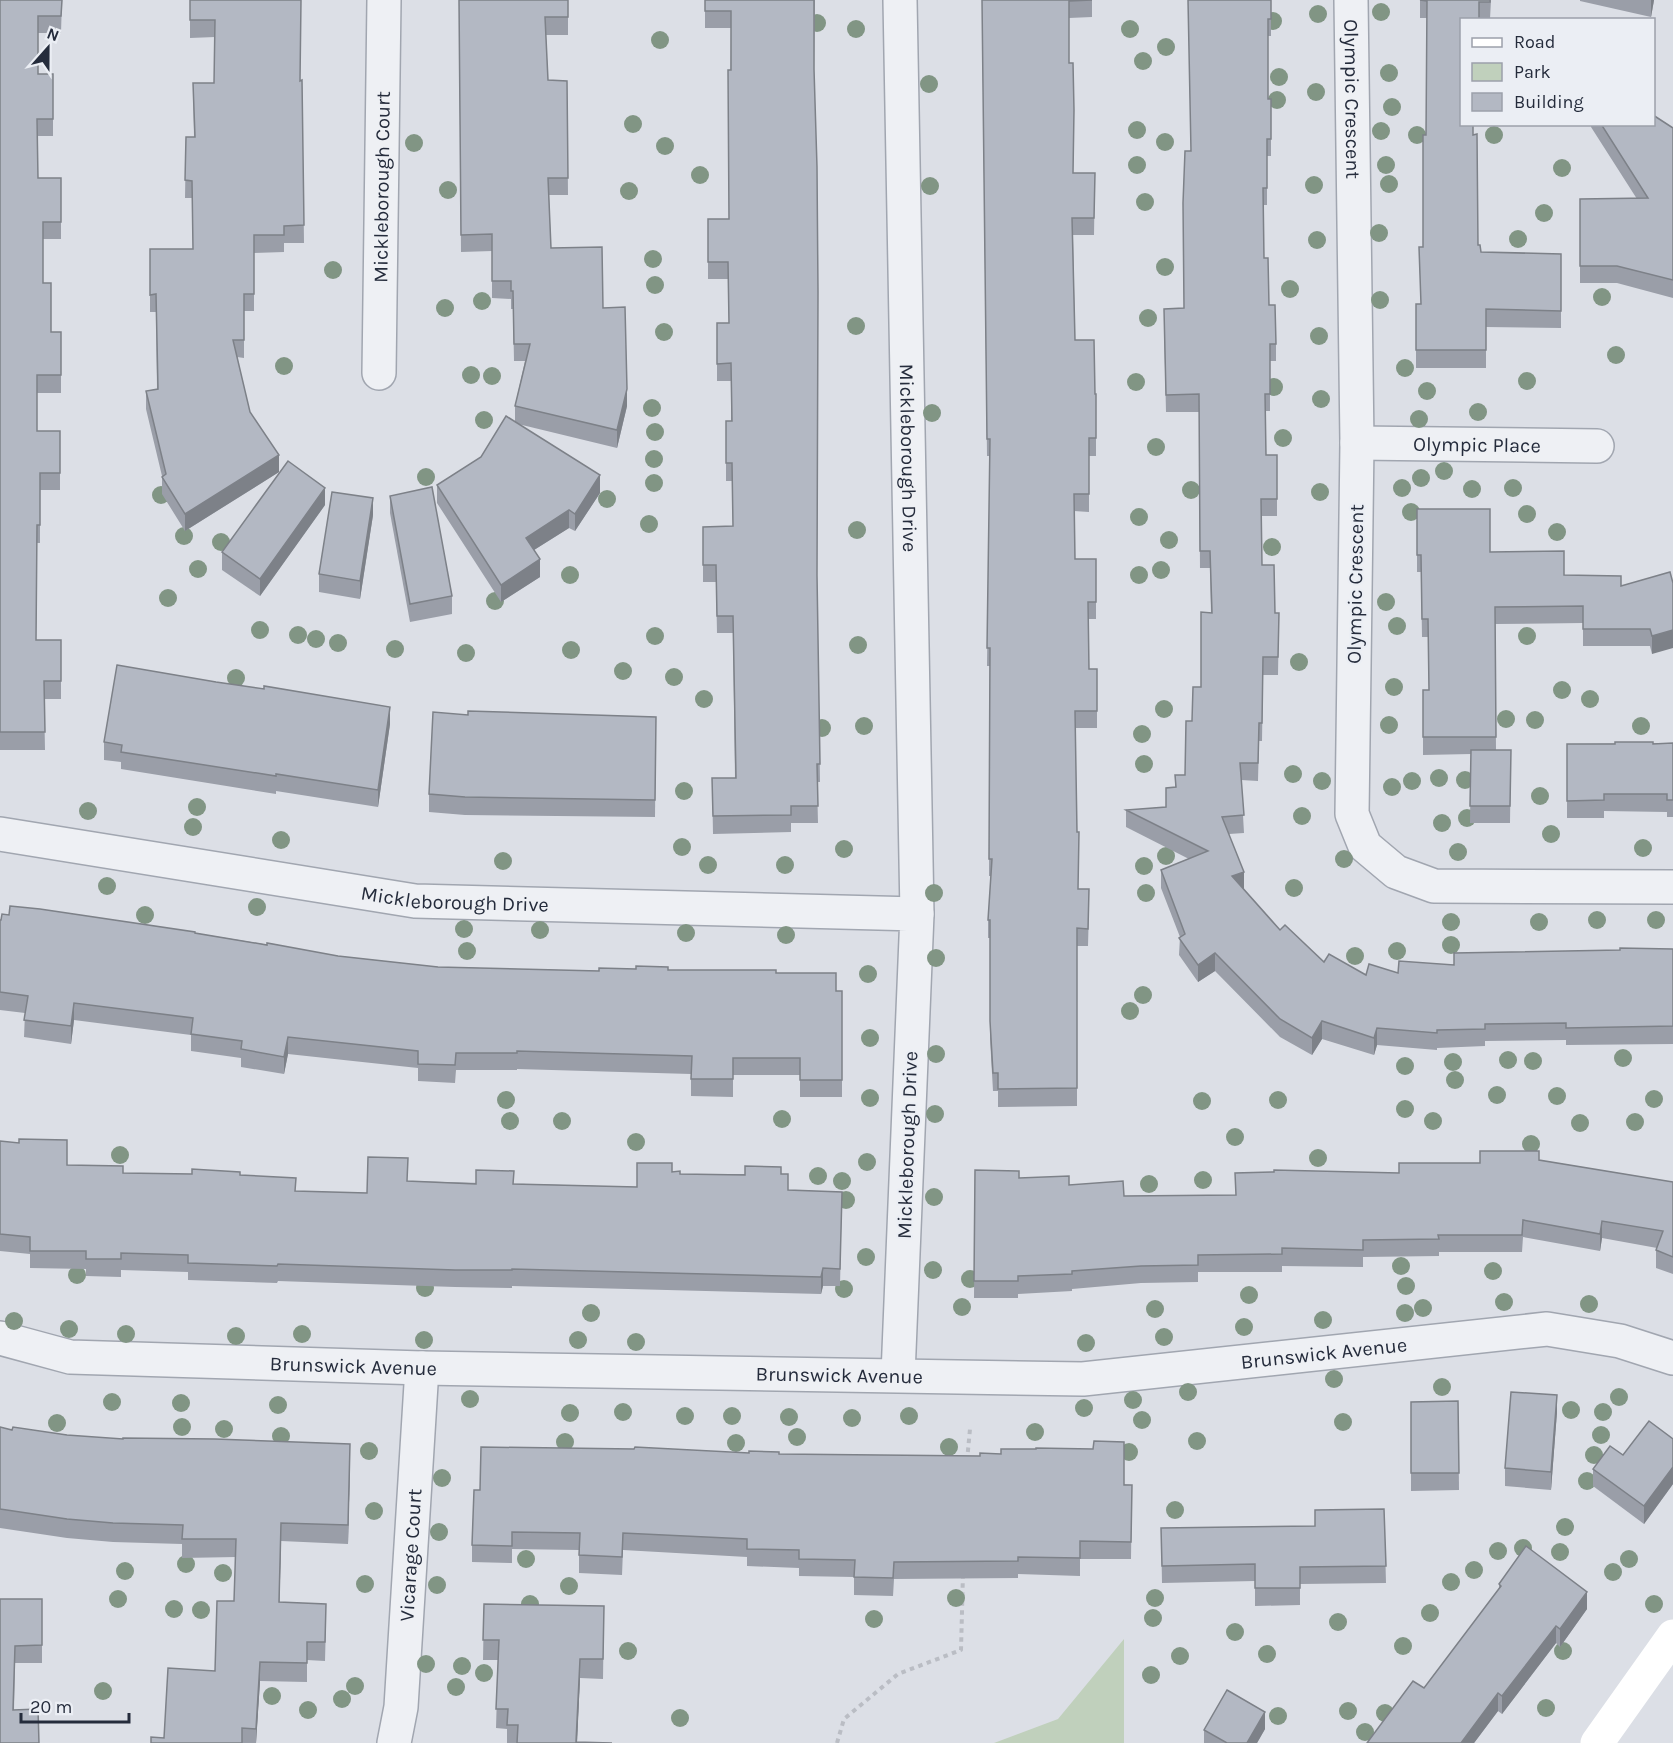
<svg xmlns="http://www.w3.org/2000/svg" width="1673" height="1743" font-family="Karla,sans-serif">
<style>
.green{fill:#c0d0bc}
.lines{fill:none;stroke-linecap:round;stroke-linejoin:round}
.street-casing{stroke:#a1a6b0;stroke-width:36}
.path{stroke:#babdc4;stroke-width:4;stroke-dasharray:4.5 4.5;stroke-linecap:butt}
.street{stroke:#eef0f4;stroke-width:33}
.secondary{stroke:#fff;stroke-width:33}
.tree{fill:#819584}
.wall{fill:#9a9ea8}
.shaded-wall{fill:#7d8188}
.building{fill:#b3b8c3;stroke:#7d8188;stroke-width:1.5}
.labels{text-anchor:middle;stroke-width:4.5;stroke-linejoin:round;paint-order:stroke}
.street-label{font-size:20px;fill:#252c3c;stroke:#ebeef4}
</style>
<rect width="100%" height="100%" fill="#dcdfe6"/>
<path class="green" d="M 1124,1639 L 1124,1743 L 994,1743 L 1058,1719 Z"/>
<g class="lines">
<g class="street-casing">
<g id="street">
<path id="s1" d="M 900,0 L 917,914"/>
<path id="s2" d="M 1351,0 L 1357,443 L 1352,814 L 1365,846 L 1396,872 L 1434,886 L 1673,887"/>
<path id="s3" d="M 379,373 L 384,0"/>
<path id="s4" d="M 1357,443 L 1597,446"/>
<path id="s5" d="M 0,834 L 415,901 L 917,914 L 898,1375"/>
<path id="s6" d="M 0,1338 L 70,1357 L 422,1368 L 1083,1379 L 1547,1329 L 1620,1341 L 1673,1358"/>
<path id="s7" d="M 394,1743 L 401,1707 L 422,1368"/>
</g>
</g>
<g class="path">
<path d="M 967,1461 L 970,1429"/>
<path d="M 837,1743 L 844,1719 L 898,1674 L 961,1650 L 963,1573"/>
</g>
<use href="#street" class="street"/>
<path class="secondary" d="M 1597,1743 L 1673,1636"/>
</g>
<g class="tree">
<circle cx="1381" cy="12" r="9"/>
<circle cx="1318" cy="14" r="9"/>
<circle cx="1273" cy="21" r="9"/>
<circle cx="817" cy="23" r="9"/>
<circle cx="856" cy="29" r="9"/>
<circle cx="1130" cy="29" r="9"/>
<circle cx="660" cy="40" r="9"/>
<circle cx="1166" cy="47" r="9"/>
<circle cx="1143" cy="61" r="9"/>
<circle cx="1389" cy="73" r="9"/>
<circle cx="1279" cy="77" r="9"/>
<circle cx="929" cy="84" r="9"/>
<circle cx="1316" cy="92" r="9"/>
<circle cx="1277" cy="100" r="9"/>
<circle cx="1392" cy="107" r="9"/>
<circle cx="633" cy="124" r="9"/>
<circle cx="1137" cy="130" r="9"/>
<circle cx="1381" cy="131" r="9"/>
<circle cx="1417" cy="135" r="9"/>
<circle cx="1494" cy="135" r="9"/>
<circle cx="1165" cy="142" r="9"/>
<circle cx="414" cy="143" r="9"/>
<circle cx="665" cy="146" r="9"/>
<circle cx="1137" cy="165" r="9"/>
<circle cx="1386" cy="165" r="9"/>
<circle cx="1562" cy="168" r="9"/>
<circle cx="700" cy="175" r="9"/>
<circle cx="1389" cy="184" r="9"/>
<circle cx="1314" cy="185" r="9"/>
<circle cx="930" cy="186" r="9"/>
<circle cx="448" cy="190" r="9"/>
<circle cx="629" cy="191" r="9"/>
<circle cx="1145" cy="202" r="9"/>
<circle cx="1544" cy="213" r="9"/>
<circle cx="1379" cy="233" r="9"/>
<circle cx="1518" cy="239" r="9"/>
<circle cx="1317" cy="240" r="9"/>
<circle cx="653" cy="259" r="9"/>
<circle cx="1165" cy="267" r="9"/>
<circle cx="333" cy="270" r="9"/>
<circle cx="655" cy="285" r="9"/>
<circle cx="1290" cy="289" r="9"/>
<circle cx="1602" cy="297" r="9"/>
<circle cx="1380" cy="300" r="9"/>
<circle cx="482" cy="301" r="9"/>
<circle cx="445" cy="308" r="9"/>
<circle cx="1148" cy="318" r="9"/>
<circle cx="856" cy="326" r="9"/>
<circle cx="664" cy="332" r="9"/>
<circle cx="1319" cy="336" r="9"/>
<circle cx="1616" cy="355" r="9"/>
<circle cx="284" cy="366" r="9"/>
<circle cx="1405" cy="368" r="9"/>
<circle cx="471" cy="375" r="9"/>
<circle cx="492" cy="376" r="9"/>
<circle cx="1527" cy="381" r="9"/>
<circle cx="1136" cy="382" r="9"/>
<circle cx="1274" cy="387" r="9"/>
<circle cx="1427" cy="391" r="9"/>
<circle cx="1321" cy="399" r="9"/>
<circle cx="652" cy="408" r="9"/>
<circle cx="1478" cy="412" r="9"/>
<circle cx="932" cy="413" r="9"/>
<circle cx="1419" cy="419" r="9"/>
<circle cx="484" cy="420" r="9"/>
<circle cx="655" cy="432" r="9"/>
<circle cx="1283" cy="438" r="9"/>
<circle cx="1156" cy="447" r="9"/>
<circle cx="654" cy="459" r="9"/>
<circle cx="1444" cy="471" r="9"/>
<circle cx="426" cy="477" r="9"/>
<circle cx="1421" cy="478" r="9"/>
<circle cx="654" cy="483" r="9"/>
<circle cx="1402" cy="488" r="9"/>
<circle cx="1513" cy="488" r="9"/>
<circle cx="1472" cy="489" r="9"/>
<circle cx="1191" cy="490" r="9"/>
<circle cx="1320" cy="492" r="9"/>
<circle cx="161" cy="495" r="9"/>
<circle cx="607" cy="499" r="9"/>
<circle cx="1411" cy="512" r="9"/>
<circle cx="1527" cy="514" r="9"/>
<circle cx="1139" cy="517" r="9"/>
<circle cx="649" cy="524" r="9"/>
<circle cx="857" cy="530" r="9"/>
<circle cx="1557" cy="532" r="9"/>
<circle cx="184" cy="536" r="9"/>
<circle cx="1169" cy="540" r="9"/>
<circle cx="221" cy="542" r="9"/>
<circle cx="1272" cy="547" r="9"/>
<circle cx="198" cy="569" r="9"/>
<circle cx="1161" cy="570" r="9"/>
<circle cx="570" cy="575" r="9"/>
<circle cx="1139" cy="575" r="9"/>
<circle cx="168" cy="598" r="9"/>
<circle cx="495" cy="601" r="9"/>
<circle cx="1386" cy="602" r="9"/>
<circle cx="1397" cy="626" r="9"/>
<circle cx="260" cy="630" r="9"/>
<circle cx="298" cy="635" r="9"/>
<circle cx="655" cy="636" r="9"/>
<circle cx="1527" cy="636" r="9"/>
<circle cx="316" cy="639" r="9"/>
<circle cx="338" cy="643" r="9"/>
<circle cx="858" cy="645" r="9"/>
<circle cx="395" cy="649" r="9"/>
<circle cx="571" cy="650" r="9"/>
<circle cx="466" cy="653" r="9"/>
<circle cx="1299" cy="662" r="9"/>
<circle cx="623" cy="671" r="9"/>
<circle cx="674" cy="677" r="9"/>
<circle cx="236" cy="678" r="9"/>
<circle cx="1394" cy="687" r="9"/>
<circle cx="1562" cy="690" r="9"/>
<circle cx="704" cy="699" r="9"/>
<circle cx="1590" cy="699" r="9"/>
<circle cx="1164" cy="709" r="9"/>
<circle cx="1506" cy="719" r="9"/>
<circle cx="1535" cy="720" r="9"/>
<circle cx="1389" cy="725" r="9"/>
<circle cx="864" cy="726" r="9"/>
<circle cx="1641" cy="726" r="9"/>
<circle cx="822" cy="728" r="9"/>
<circle cx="1142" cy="734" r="9"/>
<circle cx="1144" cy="764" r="9"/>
<circle cx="1293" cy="774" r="9"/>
<circle cx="1439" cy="778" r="9"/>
<circle cx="1465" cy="780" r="9"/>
<circle cx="1322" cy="781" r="9"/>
<circle cx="1412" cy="781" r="9"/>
<circle cx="1392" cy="787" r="9"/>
<circle cx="684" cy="791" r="9"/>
<circle cx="1540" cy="796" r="9"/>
<circle cx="197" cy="807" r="9"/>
<circle cx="88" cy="811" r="9"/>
<circle cx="1302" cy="816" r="9"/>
<circle cx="1467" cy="818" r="9"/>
<circle cx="1442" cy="823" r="9"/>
<circle cx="193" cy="827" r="9"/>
<circle cx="1551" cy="834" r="9"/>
<circle cx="281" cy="840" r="9"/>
<circle cx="682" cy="847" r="9"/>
<circle cx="1643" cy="848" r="9"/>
<circle cx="844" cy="849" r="9"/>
<circle cx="1458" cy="852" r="9"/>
<circle cx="1166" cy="856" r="9"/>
<circle cx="1344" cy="859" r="9"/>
<circle cx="503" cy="861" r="9"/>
<circle cx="708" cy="865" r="9"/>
<circle cx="785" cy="865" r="9"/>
<circle cx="1144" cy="866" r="9"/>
<circle cx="107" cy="886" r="9"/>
<circle cx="1294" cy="888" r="9"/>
<circle cx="934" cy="893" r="9"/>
<circle cx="1146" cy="893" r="9"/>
<circle cx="257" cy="907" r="9"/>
<circle cx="145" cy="915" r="9"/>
<circle cx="1597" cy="920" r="9"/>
<circle cx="1656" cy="920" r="9"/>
<circle cx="1451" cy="922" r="9"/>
<circle cx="1539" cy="922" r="9"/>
<circle cx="464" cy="929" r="9"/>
<circle cx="540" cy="930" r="9"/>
<circle cx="686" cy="933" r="9"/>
<circle cx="786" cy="935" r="9"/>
<circle cx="1451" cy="945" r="9"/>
<circle cx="467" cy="951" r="9"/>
<circle cx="1397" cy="951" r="9"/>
<circle cx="1355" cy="956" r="9"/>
<circle cx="936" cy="958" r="9"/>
<circle cx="868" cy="974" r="9"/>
<circle cx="1143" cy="995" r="9"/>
<circle cx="1130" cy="1011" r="9"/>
<circle cx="870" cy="1038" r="9"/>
<circle cx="936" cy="1054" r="9"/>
<circle cx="1623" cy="1058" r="9"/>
<circle cx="1508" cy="1060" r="9"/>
<circle cx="1533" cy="1061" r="9"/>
<circle cx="1453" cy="1062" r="9"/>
<circle cx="1405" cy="1066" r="9"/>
<circle cx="1455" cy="1080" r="9"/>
<circle cx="1497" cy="1095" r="9"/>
<circle cx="1557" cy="1096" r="9"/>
<circle cx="870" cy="1098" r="9"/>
<circle cx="1654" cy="1099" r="9"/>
<circle cx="506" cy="1100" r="9"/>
<circle cx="1278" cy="1100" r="9"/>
<circle cx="1202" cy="1101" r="9"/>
<circle cx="1405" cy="1109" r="9"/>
<circle cx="935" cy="1114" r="9"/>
<circle cx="782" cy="1119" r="9"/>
<circle cx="510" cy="1121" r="9"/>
<circle cx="562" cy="1121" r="9"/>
<circle cx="1433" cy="1121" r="9"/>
<circle cx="1635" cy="1122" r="9"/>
<circle cx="1580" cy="1123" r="9"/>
<circle cx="1235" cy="1137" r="9"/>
<circle cx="636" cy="1142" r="9"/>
<circle cx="1531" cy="1144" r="9"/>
<circle cx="120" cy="1155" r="9"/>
<circle cx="1318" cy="1158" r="9"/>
<circle cx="867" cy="1162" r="9"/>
<circle cx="818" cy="1176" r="9"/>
<circle cx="1203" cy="1180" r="9"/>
<circle cx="842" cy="1181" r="9"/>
<circle cx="1149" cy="1184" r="9"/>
<circle cx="934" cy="1197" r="9"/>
<circle cx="846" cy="1200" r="9"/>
<circle cx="866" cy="1257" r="9"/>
<circle cx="1401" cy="1266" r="9"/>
<circle cx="933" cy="1270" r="9"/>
<circle cx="1493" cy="1271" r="9"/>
<circle cx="77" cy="1275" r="9"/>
<circle cx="970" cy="1279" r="9"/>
<circle cx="1406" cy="1286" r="9"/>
<circle cx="425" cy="1288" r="9"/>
<circle cx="844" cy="1289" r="9"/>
<circle cx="1249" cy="1295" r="9"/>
<circle cx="1504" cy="1302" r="9"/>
<circle cx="1589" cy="1304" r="9"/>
<circle cx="962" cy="1307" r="9"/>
<circle cx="1423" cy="1308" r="9"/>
<circle cx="1155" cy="1309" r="9"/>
<circle cx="591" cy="1313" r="9"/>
<circle cx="1405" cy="1313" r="9"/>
<circle cx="1323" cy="1320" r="9"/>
<circle cx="14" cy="1321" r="9"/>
<circle cx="1244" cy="1327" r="9"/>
<circle cx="69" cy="1329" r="9"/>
<circle cx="126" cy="1334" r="9"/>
<circle cx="302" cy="1334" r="9"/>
<circle cx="236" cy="1336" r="9"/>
<circle cx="1164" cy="1337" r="9"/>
<circle cx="424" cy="1340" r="9"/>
<circle cx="578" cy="1340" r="9"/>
<circle cx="636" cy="1342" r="9"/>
<circle cx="1086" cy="1343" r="9"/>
<circle cx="1334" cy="1379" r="9"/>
<circle cx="1442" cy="1387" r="9"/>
<circle cx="1188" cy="1392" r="9"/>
<circle cx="1619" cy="1397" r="9"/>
<circle cx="470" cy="1399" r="9"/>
<circle cx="1133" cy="1400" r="9"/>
<circle cx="112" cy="1402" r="9"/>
<circle cx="181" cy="1403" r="9"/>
<circle cx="278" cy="1405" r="9"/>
<circle cx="1084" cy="1408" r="9"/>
<circle cx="1571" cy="1410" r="9"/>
<circle cx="623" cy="1412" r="9"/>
<circle cx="1603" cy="1412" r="9"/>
<circle cx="570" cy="1413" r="9"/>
<circle cx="685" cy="1416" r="9"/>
<circle cx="732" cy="1416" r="9"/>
<circle cx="909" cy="1416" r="9"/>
<circle cx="789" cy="1417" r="9"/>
<circle cx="852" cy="1418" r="9"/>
<circle cx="1142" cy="1420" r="9"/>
<circle cx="1343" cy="1422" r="9"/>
<circle cx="57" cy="1423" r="9"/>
<circle cx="182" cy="1427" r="9"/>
<circle cx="224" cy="1429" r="9"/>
<circle cx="1035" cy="1432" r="9"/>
<circle cx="1601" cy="1435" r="9"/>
<circle cx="281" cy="1436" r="9"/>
<circle cx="797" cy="1437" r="9"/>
<circle cx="1197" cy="1441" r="9"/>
<circle cx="565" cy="1442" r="9"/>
<circle cx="736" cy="1443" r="9"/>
<circle cx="949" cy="1447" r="9"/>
<circle cx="369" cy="1451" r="9"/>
<circle cx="1129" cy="1452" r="9"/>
<circle cx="1594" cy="1455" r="9"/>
<circle cx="442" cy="1478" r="9"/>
<circle cx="1587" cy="1481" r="9"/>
<circle cx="1175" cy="1510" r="9"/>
<circle cx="374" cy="1511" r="9"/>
<circle cx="1565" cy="1527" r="9"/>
<circle cx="439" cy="1532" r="9"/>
<circle cx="1523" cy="1548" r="9"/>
<circle cx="1498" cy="1551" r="9"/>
<circle cx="1560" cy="1552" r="9"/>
<circle cx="526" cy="1559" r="9"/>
<circle cx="1629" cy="1559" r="9"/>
<circle cx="186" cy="1564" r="9"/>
<circle cx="1474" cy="1570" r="9"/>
<circle cx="125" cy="1571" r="9"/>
<circle cx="1613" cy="1572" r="9"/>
<circle cx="223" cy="1573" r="9"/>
<circle cx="1451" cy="1582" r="9"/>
<circle cx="365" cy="1584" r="9"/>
<circle cx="437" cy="1585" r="9"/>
<circle cx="569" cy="1586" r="9"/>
<circle cx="956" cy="1598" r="9"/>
<circle cx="1155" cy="1598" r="9"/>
<circle cx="118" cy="1599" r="9"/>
<circle cx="530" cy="1604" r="9"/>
<circle cx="1654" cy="1604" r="9"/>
<circle cx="174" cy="1609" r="9"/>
<circle cx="201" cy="1610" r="9"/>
<circle cx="1430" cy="1613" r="9"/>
<circle cx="1153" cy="1618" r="9"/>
<circle cx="874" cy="1619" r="9"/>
<circle cx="1338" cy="1622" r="9"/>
<circle cx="1235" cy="1632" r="9"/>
<circle cx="1403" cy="1646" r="9"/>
<circle cx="628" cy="1651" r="9"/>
<circle cx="1563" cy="1651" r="9"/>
<circle cx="1267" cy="1654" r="9"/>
<circle cx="1180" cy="1656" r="9"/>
<circle cx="426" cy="1664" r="9"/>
<circle cx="462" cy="1666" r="9"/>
<circle cx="484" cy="1673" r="9"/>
<circle cx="1151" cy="1675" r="9"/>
<circle cx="355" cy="1686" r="9"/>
<circle cx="456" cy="1687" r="9"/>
<circle cx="103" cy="1691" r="9"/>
<circle cx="272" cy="1696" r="9"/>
<circle cx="342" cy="1699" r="9"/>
<circle cx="1546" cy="1708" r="9"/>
<circle cx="308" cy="1710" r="9"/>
<circle cx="1348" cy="1711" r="9"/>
<circle cx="1385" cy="1713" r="9"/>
<circle cx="1278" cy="1716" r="9"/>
<circle cx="680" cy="1718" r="9"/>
<circle cx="1365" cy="1732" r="9"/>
</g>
<g class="wall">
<path d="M 0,0 L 62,0 L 61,33 L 38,33 L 38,74 L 53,74 L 53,136 L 37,136 L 38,178 L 61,178 L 61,239 L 43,239 L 43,283 L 51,332 L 61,332 L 61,393 L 37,393 L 37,431 L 60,431 L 60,490 L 40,490 L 40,543 L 37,543 L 36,640 L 61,640 L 61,699 L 44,699 L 45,750 L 0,750 Z"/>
<path d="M 190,0 L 300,81 L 302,80 L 304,243 L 284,243 L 284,252 L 254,253 L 254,311 L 244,311 L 244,358 L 237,357 L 250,412 L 279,472 L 185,531 L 162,494 L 162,476 L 146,409 L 146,391 L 157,389 L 156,312 L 150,312 L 150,249 L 193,249 L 192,198 L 185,198 L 186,137 L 194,137 L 193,83 L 214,83 L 215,37 L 190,38 Z"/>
<path d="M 459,0 L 568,0 L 568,35 L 546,35 L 548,80 L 567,81 L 568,195 L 549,195 L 551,248 L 603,308 L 627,406 L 617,448 L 518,424 L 600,493 L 575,531 L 569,528 L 534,550 L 540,577 L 501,602 L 437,503 L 437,485 L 481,457 L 515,422 L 515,406 L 525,361 L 514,361 L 513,309 L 511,309 L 511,299 L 492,298 L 492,251 L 461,252 Z"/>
<path d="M 705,0 L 815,0 L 814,74 L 817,579 L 820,782 L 817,782 L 818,823 L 791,823 L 791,832 L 713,834 L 712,778 L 735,778 L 733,633 L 717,633 L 716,582 L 703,582 L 703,527 L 733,526 L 732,481 L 726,481 L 726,421 L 731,421 L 731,381 L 717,381 L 717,340 L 729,323 L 728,279 L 708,279 L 708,219 L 729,219 L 731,28 L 705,28 Z"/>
<path d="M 982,0 L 1092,0 L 1092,17 L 1069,18 L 1069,63 L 1074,127 L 1073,173 L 1095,173 L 1094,235 L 1073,235 L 1075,340 L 1095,394 L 1096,394 L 1096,456 L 1089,456 L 1089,512 L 1074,511 L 1075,559 L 1096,559 L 1096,619 L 1088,619 L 1089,669 L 1097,669 L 1097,728 L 1075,728 L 1078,889 L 1089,907 L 1088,946 L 1077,946 L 1077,1106 L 998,1107 L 998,1091 L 993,1091 L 990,1038 L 990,938 L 988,938 L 988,920 L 991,876 L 989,876 L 990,666 L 987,666 L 990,456 L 987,456 Z"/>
<path d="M 1271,0 L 1271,36 L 1268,36 L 1268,99 L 1271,99 L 1271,156 L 1267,156 L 1267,205 L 1263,205 L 1264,258 L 1269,305 L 1276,344 L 1276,361 L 1270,361 L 1270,411 L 1265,411 L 1266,455 L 1277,455 L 1277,516 L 1261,516 L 1262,565 L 1275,613 L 1279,613 L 1278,675 L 1263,675 L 1262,741 L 1259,741 L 1258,781 L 1241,780 L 1244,833 L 1229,834 L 1244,889 L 1243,889 L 1280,930 L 1324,962 L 1366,975 L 1398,973 L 1454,965 L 1673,949 L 1673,1044 L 1566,1045 L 1566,1040 L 1485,1041 L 1485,1046 L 1437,1048 L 1437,1050 L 1377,1045 L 1374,1055 L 1322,1039 L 1312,1055 L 1280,1037 L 1215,971 L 1198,982 L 1179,955 L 1180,937 L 1161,888 L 1161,870 L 1189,859 L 1126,827 L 1126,810 L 1166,807 L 1166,788 L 1175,787 L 1175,775 L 1185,775 L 1192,721 L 1201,687 L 1211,613 L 1210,568 L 1200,568 L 1199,412 L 1166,412 L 1164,326 L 1184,308 L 1190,151 Z"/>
<path d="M 1420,0 L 1491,0 L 1490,19 L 1461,20 L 1473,135 L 1478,245 L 1481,252 L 1561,254 L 1561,328 L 1486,327 L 1486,368 L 1416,368 L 1416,304 L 1421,304 L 1419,247 L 1423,247 L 1426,135 L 1427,18 L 1420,18 Z"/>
<path d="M 1580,0 L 1654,0 L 1651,17 L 1580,1 Z"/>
<path d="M 1591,124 L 1653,124 L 1673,128 L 1673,298 L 1617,283 L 1580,283 L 1580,199 L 1637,199 L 1591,127 Z"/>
<path d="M 390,496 L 452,596 L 452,614 L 410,622 L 390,513 Z"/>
<path d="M 325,505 L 260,596 L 222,570 L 222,552 Z"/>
<path d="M 1417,509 L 1490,552 L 1564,575 L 1621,586 L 1670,572 L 1652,654 L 1650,646 L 1583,646 L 1583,623 L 1495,624 L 1496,750 L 1511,750 L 1510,823 L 1470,823 L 1471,754 L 1423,755 L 1423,690 L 1429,690 L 1428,637 L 1422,637 L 1421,572 L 1417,572 Z"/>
<path d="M 373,515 L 360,599 L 319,592 L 319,574 Z"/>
<path d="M 468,715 L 656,717 L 655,817 L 465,815 L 429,812 L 429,794 Z"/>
<path d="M 390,724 L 378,807 L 276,791 L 276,794 L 121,769 L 121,762 L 104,760 L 104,742 Z"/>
<path d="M 1673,743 L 1673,817 L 1667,817 L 1667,812 L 1604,811 L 1604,818 L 1567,818 L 1567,744 Z"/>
<path d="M 9,915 L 195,933 L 338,956 L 438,967 L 599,971 L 668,970 L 776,973 L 836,991 L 842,991 L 842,1097 L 800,1097 L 800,1075 L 733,1075 L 733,1097 L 691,1096 L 691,1074 L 517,1069 L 517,1070 L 456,1070 L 455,1083 L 418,1081 L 418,1068 L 288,1054 L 284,1074 L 241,1067 L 241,1058 L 191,1051 L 191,1035 L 74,1020 L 71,1044 L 24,1037 L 25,1013 L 0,1010 L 0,920 L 1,920 Z"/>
<path d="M 0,1141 L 67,1165 L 123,1173 L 240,1175 L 296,1191 L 367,1193 L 408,1181 L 637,1187 L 672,1172 L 680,1174 L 781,1174 L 788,1190 L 842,1192 L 840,1286 L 823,1286 L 821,1294 L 512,1286 L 512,1288 L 455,1287 L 278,1281 L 277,1283 L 188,1280 L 188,1272 L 121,1270 L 121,1277 L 86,1276 L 86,1269 L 30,1268 L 30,1254 L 0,1251 Z"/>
<path d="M 1539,1160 L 1673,1182 L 1673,1274 L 1656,1268 L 1656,1250 L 1657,1248 L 1602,1238 L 1600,1251 L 1523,1237 L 1522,1252 L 1439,1252 L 1439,1256 L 1363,1257 L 1363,1267 L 1282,1266 L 1282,1272 L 1198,1272 L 1198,1282 L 1141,1283 L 1072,1289 L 1072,1291 L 1018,1294 L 1018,1298 L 974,1298 L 975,1170 L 1019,1178 L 1069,1185 L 1124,1196 L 1235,1195 L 1480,1163 Z"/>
<path d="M 1458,1401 L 1459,1490 L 1411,1491 L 1411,1402 Z"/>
<path d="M 1557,1412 L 1551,1490 L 1505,1486 L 1505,1468 Z"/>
<path d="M 0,1427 L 12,1430 L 67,1435 L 350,1462 L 348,1544 L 281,1541 L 279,1602 L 326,1622 L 325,1661 L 307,1660 L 307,1682 L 260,1681 L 256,1743 L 151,1743 L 164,1738 L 215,1671 L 234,1601 L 236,1557 L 182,1558 L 182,1544 L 113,1542 L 67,1538 L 0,1528 Z"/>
<path d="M 1673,1439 L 1673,1484 L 1644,1524 L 1593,1486 L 1593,1469 L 1623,1455 Z"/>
<path d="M 749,1453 L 779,1454 L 1132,1485 L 1131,1559 L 1080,1559 L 1080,1576 L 1018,1574 L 1018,1578 L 894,1579 L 893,1596 L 854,1595 L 854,1577 L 799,1576 L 799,1568 L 747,1566 L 747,1557 L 623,1550 L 622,1575 L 579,1573 L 579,1550 L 512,1549 L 512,1563 L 472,1562 L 472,1545 L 480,1490 Z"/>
<path d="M 1384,1509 L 1386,1583 L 1300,1584 L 1300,1605 L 1255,1606 L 1255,1581 L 1162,1583 L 1161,1528 L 1315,1526 Z"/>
<path d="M 1499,1584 L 1587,1609 L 1560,1647 L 1556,1643 L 1502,1714 L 1498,1711 L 1474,1743 L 1424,1688 L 1499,1589 Z"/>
<path d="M 0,1599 L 42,1599 L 42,1663 L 15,1663 L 14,1710 L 0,1743 Z"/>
<path d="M 484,1604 L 604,1606 L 603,1679 L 580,1678 L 577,1742 L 612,1743 L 507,1743 L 507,1729 L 496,1728 L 498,1660 L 483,1660 Z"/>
<path d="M 1265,1729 L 1257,1743 L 1204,1743 L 1204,1730 Z"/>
</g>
<g class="shaded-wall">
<path d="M 1651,0 L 1654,0 L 1651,17 Z"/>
<path d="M 627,389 L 627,406 L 617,448 L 617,430 Z"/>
<path d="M 279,455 L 279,472 L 185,531 L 185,514 Z"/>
<path d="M 600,475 L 600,493 L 575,531 L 575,514 Z"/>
<path d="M 325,488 L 325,505 L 260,596 L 260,579 Z"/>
<path d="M 373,498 L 373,515 L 360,599 L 360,581 Z"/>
<path d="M 569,510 L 569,528 L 526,555 L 526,538 Z"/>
<path d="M 540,559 L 540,577 L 501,602 L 501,585 Z"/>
<path d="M 1673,630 L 1673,648 L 1652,654 L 1652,636 Z"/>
<path d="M 390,707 L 390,724 L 378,807 L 378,790 Z"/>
<path d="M 1244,872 L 1244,889 L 1232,894 L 1232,876 Z"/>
<path d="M 1215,953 L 1215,971 L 1198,982 L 1198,965 Z"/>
<path d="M 74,1003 L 74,1020 L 71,1044 L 71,1026 Z"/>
<path d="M 1322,1021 L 1322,1039 L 1312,1055 L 1312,1038 Z"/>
<path d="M 1377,1028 L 1377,1045 L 1374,1055 L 1374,1038 Z"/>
<path d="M 288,1037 L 288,1054 L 284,1074 L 284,1057 Z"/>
<path d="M 1602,1221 L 1602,1238 L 1600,1251 L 1600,1234 Z"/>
<path d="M 823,1268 L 823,1286 L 821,1294 L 821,1277 Z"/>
<path d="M 1557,1395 L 1557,1412 L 1551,1490 L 1551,1472 Z"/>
<path d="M 350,1444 L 350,1462 L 348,1544 L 348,1525 Z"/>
<path d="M 1673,1467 L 1673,1484 L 1644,1524 L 1644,1506 Z"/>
<path d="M 281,1523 L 281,1541 L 279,1621 L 279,1602 Z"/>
<path d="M 1587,1592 L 1587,1609 L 1560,1647 L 1560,1629 Z"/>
<path d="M 1556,1626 L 1556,1643 L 1502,1714 L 1502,1696 Z"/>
<path d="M 580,1659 L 580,1678 L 577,1743 L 576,1743 Z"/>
<path d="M 260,1662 L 260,1681 L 256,1743 L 256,1729 Z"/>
<path d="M 1498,1693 L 1498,1711 L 1474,1743 L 1461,1743 Z"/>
<path d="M 1265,1712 L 1265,1729 L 1257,1743 L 1247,1743 Z"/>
</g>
<g class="building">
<path d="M 0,0 L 62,0 L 61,16 L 38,16 L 38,74 L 53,74 L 53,119 L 37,119 L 38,178 L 61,178 L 61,222 L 43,222 L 43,283 L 51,283 L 51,332 L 61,332 L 61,375 L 37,375 L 37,431 L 60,431 L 60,473 L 40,473 L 40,525 L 37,525 L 36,640 L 61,640 L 61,681 L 44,681 L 45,732 L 0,732 Z"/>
<path d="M 190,0 L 301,0 L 300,81 L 302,80 L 304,225 L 284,226 L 284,235 L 254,235 L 254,294 L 244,294 L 244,340 L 233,340 L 250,412 L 279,455 L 185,514 L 162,477 L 166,474 L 146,391 L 158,389 L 156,294 L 150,295 L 150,249 L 193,249 L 192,181 L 185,180 L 186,137 L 195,137 L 193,83 L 214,83 L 215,20 L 190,20 Z"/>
<path d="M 459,0 L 568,0 L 568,17 L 545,17 L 548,80 L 567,81 L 568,178 L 548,178 L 551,248 L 602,247 L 603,308 L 625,307 L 627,389 L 617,430 L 515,406 L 530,344 L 514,344 L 513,291 L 511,291 L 511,281 L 492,281 L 492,234 L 461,235 Z"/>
<path d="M 705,0 L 814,0 L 814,69 L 817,167 L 818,292 L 817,575 L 820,764 L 817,764 L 818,806 L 791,806 L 791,815 L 713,816 L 712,778 L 736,778 L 733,616 L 717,616 L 716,565 L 703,565 L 703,527 L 733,526 L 732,463 L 726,463 L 726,421 L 732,421 L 731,363 L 717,364 L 717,323 L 729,323 L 728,262 L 708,262 L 708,219 L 729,219 L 728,70 L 731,70 L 731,11 L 705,11 Z"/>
<path d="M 982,0 L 1092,0 L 1069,1 L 1069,63 L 1073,63 L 1074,110 L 1073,173 L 1095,173 L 1094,218 L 1072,218 L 1075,340 L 1094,340 L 1095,394 L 1096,394 L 1096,438 L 1089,438 L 1089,494 L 1074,494 L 1075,559 L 1096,559 L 1096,602 L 1088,602 L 1089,669 L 1097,669 L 1097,711 L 1075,711 L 1077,832 L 1079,832 L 1078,889 L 1089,889 L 1088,929 L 1077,928 L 1077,1088 L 998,1089 L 998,1073 L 993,1073 L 990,1021 L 990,920 L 988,920 L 992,859 L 989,859 L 990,648 L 987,648 L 990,439 L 987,439 Z"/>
<path d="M 1188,0 L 1271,0 L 1271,19 L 1268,19 L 1268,99 L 1271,99 L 1271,139 L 1267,139 L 1267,188 L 1263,188 L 1264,258 L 1268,258 L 1269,305 L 1275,305 L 1276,344 L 1270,344 L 1270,394 L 1265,394 L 1266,455 L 1277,455 L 1277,499 L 1261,499 L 1262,565 L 1274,565 L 1275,613 L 1279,613 L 1278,657 L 1263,657 L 1262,723 L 1259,723 L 1258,763 L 1240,763 L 1244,815 L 1222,817 L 1244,872 L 1232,876 L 1280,930 L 1285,925 L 1324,962 L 1329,954 L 1366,975 L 1369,964 L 1398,973 L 1399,961 L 1454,965 L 1454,953 L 1620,950 L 1620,948 L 1673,949 L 1673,1026 L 1566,1028 L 1566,1023 L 1485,1024 L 1485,1029 L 1437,1030 L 1437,1033 L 1377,1028 L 1374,1038 L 1322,1021 L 1312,1038 L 1280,1019 L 1215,953 L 1198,965 L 1179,938 L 1185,934 L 1161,870 L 1208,851 L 1126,810 L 1166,807 L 1166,788 L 1176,787 L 1175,775 L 1185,775 L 1186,721 L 1192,721 L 1193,687 L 1201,687 L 1201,612 L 1212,613 L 1210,551 L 1200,551 L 1199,394 L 1166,395 L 1164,309 L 1184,308 L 1183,203 L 1185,151 L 1191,151 Z"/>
<path d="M 1420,0 L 1490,0 L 1490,2 L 1479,2 L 1479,20 L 1461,20 L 1461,124 L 1473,124 L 1473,135 L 1477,134 L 1478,245 L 1480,245 L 1481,252 L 1561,254 L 1561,311 L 1486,309 L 1486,350 L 1416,350 L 1416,304 L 1421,304 L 1419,247 L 1423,247 L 1423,135 L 1426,135 L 1427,1 Z"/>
<path d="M 1653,115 L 1673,128 L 1673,280 L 1617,266 L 1580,266 L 1580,199 L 1648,198 L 1601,124 L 1653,124 Z"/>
<path d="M 506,416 L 600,475 L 575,514 L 569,510 L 526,538 L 540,559 L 501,585 L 437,485 L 481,457 Z"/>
<path d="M 288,461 L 325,488 L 260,579 L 222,552 Z"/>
<path d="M 432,487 L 452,596 L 410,604 L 390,496 Z"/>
<path d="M 332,492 L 373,498 L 360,581 L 319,574 Z"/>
<path d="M 1417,509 L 1490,509 L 1490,552 L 1564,551 L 1564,575 L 1621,576 L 1621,586 L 1670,572 L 1673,583 L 1673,630 L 1652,636 L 1650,629 L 1583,629 L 1583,606 L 1495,607 L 1496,737 L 1423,737 L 1423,690 L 1429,690 L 1428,619 L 1422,619 L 1421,555 L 1417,555 Z"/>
<path d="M 117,665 L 216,682 L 264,689 L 264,686 L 390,707 L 378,790 L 276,774 L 276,776 L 121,752 L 122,745 L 104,742 Z"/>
<path d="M 468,711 L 656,717 L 655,800 L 465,797 L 429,794 L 433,712 L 468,715 Z"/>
<path d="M 1615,742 L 1653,742 L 1653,744 L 1673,743 L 1673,800 L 1667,800 L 1667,794 L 1604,794 L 1604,800 L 1567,801 L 1567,744 L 1615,744 Z"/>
<path d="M 1471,750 L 1511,750 L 1510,806 L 1470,806 Z"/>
<path d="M 10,906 L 40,909 L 195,932 L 195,933 L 267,945 L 267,943 L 338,956 L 438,967 L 599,971 L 599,968 L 636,969 L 636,966 L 668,967 L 668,970 L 776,970 L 776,973 L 836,973 L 836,991 L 842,991 L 842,1080 L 800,1080 L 800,1058 L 733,1058 L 733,1079 L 691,1079 L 692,1056 L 517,1051 L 517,1053 L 456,1053 L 455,1065 L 418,1064 L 418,1051 L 288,1037 L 284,1057 L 241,1049 L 242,1041 L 191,1034 L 193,1018 L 74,1003 L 71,1026 L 24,1020 L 28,996 L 0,992 L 0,920 L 1,920 L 2,914 L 9,915 Z"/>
<path d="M 19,1139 L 67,1140 L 67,1165 L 123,1166 L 123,1173 L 192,1174 L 192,1169 L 240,1172 L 240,1175 L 296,1178 L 295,1191 L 367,1193 L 368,1157 L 408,1158 L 407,1181 L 476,1184 L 476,1170 L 514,1171 L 513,1184 L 637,1187 L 637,1163 L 672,1163 L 672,1172 L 680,1171 L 680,1174 L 745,1175 L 745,1166 L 781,1167 L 781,1174 L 788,1174 L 788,1190 L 842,1192 L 840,1269 L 823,1268 L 821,1277 L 512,1269 L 512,1270 L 455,1270 L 278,1264 L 277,1266 L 188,1263 L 188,1255 L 121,1253 L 121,1259 L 86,1259 L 86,1251 L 30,1251 L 30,1237 L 0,1234 L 0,1141 L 19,1143 Z"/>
<path d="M 1480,1151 L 1539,1151 L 1539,1160 L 1673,1182 L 1673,1257 L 1656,1250 L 1663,1231 L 1602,1221 L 1600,1234 L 1523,1220 L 1522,1235 L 1438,1235 L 1439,1239 L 1363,1240 L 1363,1250 L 1282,1248 L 1282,1254 L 1198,1255 L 1198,1265 L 1141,1266 L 1072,1271 L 1072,1274 L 1018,1276 L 1018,1281 L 974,1281 L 975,1170 L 1019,1171 L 1019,1178 L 1069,1176 L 1069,1185 L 1123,1181 L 1124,1196 L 1236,1195 L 1235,1173 L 1274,1172 L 1274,1170 L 1399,1173 L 1399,1163 L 1480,1163 Z"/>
<path d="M 1511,1392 L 1557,1395 L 1551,1472 L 1505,1468 Z"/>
<path d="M 1458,1401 L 1459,1473 L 1411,1473 L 1411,1402 Z"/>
<path d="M 1649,1421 L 1673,1439 L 1673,1467 L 1644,1506 L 1593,1469 L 1610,1446 L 1623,1455 Z"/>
<path d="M 0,1427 L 12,1430 L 13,1427 L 67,1435 L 123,1439 L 123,1438 L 215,1439 L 350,1444 L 348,1525 L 281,1523 L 279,1602 L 326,1604 L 325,1642 L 307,1642 L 307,1663 L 260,1662 L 256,1729 L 242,1728 L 242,1743 L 151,1743 L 151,1737 L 164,1738 L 168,1668 L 215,1671 L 217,1601 L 234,1601 L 236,1539 L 182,1539 L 183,1525 L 113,1523 L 67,1519 L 0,1509 Z"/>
<path d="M 1094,1441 L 1124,1442 L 1124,1485 L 1132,1485 L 1131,1542 L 1080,1541 L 1080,1558 L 1018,1557 L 1018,1561 L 894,1562 L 893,1578 L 854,1577 L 855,1560 L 799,1559 L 799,1550 L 747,1549 L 747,1539 L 623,1533 L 622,1557 L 579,1555 L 580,1533 L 512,1532 L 512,1546 L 472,1545 L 474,1490 L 480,1490 L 481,1447 L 634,1449 L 635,1447 L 749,1453 L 749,1451 L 779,1452 L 779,1454 L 980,1456 L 980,1453 L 1001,1454 L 1001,1449 L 1036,1449 L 1036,1448 L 1093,1449 Z"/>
<path d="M 1384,1509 L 1386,1566 L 1300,1567 L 1300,1588 L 1255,1588 L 1255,1564 L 1162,1566 L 1161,1528 L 1315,1526 L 1315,1510 Z"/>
<path d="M 1526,1546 L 1587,1592 L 1560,1629 L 1556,1626 L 1502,1696 L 1498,1693 L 1461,1743 L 1367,1743 L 1413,1681 L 1424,1688 L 1501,1586 L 1499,1584 Z"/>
<path d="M 0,1599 L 42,1599 L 42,1645 L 15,1646 L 13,1710 L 38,1709 L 39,1743 L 0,1743 Z"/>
<path d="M 484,1604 L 604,1606 L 603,1659 L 580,1659 L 576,1742 L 612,1743 L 517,1743 L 518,1725 L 507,1725 L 508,1709 L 496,1709 L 499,1640 L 483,1640 Z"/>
<path d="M 1227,1690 L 1265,1712 L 1247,1743 L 1227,1743 L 1204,1730 Z"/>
</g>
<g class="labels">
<g class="street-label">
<text dy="7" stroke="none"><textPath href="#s2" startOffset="99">Olympic Crescent</textPath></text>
<text dy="7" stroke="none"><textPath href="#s3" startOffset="186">Mickleborough Court</textPath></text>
<text dy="7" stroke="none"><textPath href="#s4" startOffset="120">Olympic Place</textPath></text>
<text dy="7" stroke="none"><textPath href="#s1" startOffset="458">Mickleborough Drive</textPath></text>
<text transform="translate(1355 584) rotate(-89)" y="7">Olympic Crescent</text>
<text dy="7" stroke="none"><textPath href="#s5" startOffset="460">Mickleborough Drive</textPath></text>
<text transform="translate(907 1145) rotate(-88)" y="7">Mickleborough Drive</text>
<text dy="7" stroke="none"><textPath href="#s6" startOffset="1328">Brunswick Avenue</textPath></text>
<text dy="7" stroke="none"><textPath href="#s6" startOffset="356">Brunswick Avenue</textPath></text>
<text dy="7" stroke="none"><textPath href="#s6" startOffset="842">Brunswick Avenue</textPath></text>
<text dy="7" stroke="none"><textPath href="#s7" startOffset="189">Vicarage Court</textPath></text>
</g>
</g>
<rect x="1460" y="18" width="195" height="108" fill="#ebeef4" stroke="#9ca0aa" stroke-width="1.5"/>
<rect x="1472" y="38" width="30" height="9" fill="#ffffff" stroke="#9ca0aa" stroke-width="1.5"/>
<text x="1514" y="48" font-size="18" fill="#252c3c">Road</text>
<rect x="1472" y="63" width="30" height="18" fill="#c0d0bc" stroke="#9ca0aa" stroke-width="1.5"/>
<text x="1514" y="78" font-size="18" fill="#252c3c">Park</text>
<rect x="1472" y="93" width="30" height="18" fill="#b3b8c3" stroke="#9ca0aa" stroke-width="1.5"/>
<text x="1514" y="108" font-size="18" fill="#252c3c">Building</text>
<g transform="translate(48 48) rotate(21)" stroke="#ebeef4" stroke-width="4.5" paint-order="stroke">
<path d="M0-4.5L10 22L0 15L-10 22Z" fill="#252c3c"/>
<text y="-9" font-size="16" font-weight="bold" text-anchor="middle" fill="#252c3c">N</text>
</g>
<path d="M21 1713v9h108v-9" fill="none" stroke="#252c3c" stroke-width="3"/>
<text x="30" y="1713" font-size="18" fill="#252c3c" stroke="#ebeef4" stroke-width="4.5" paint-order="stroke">20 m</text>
</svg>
